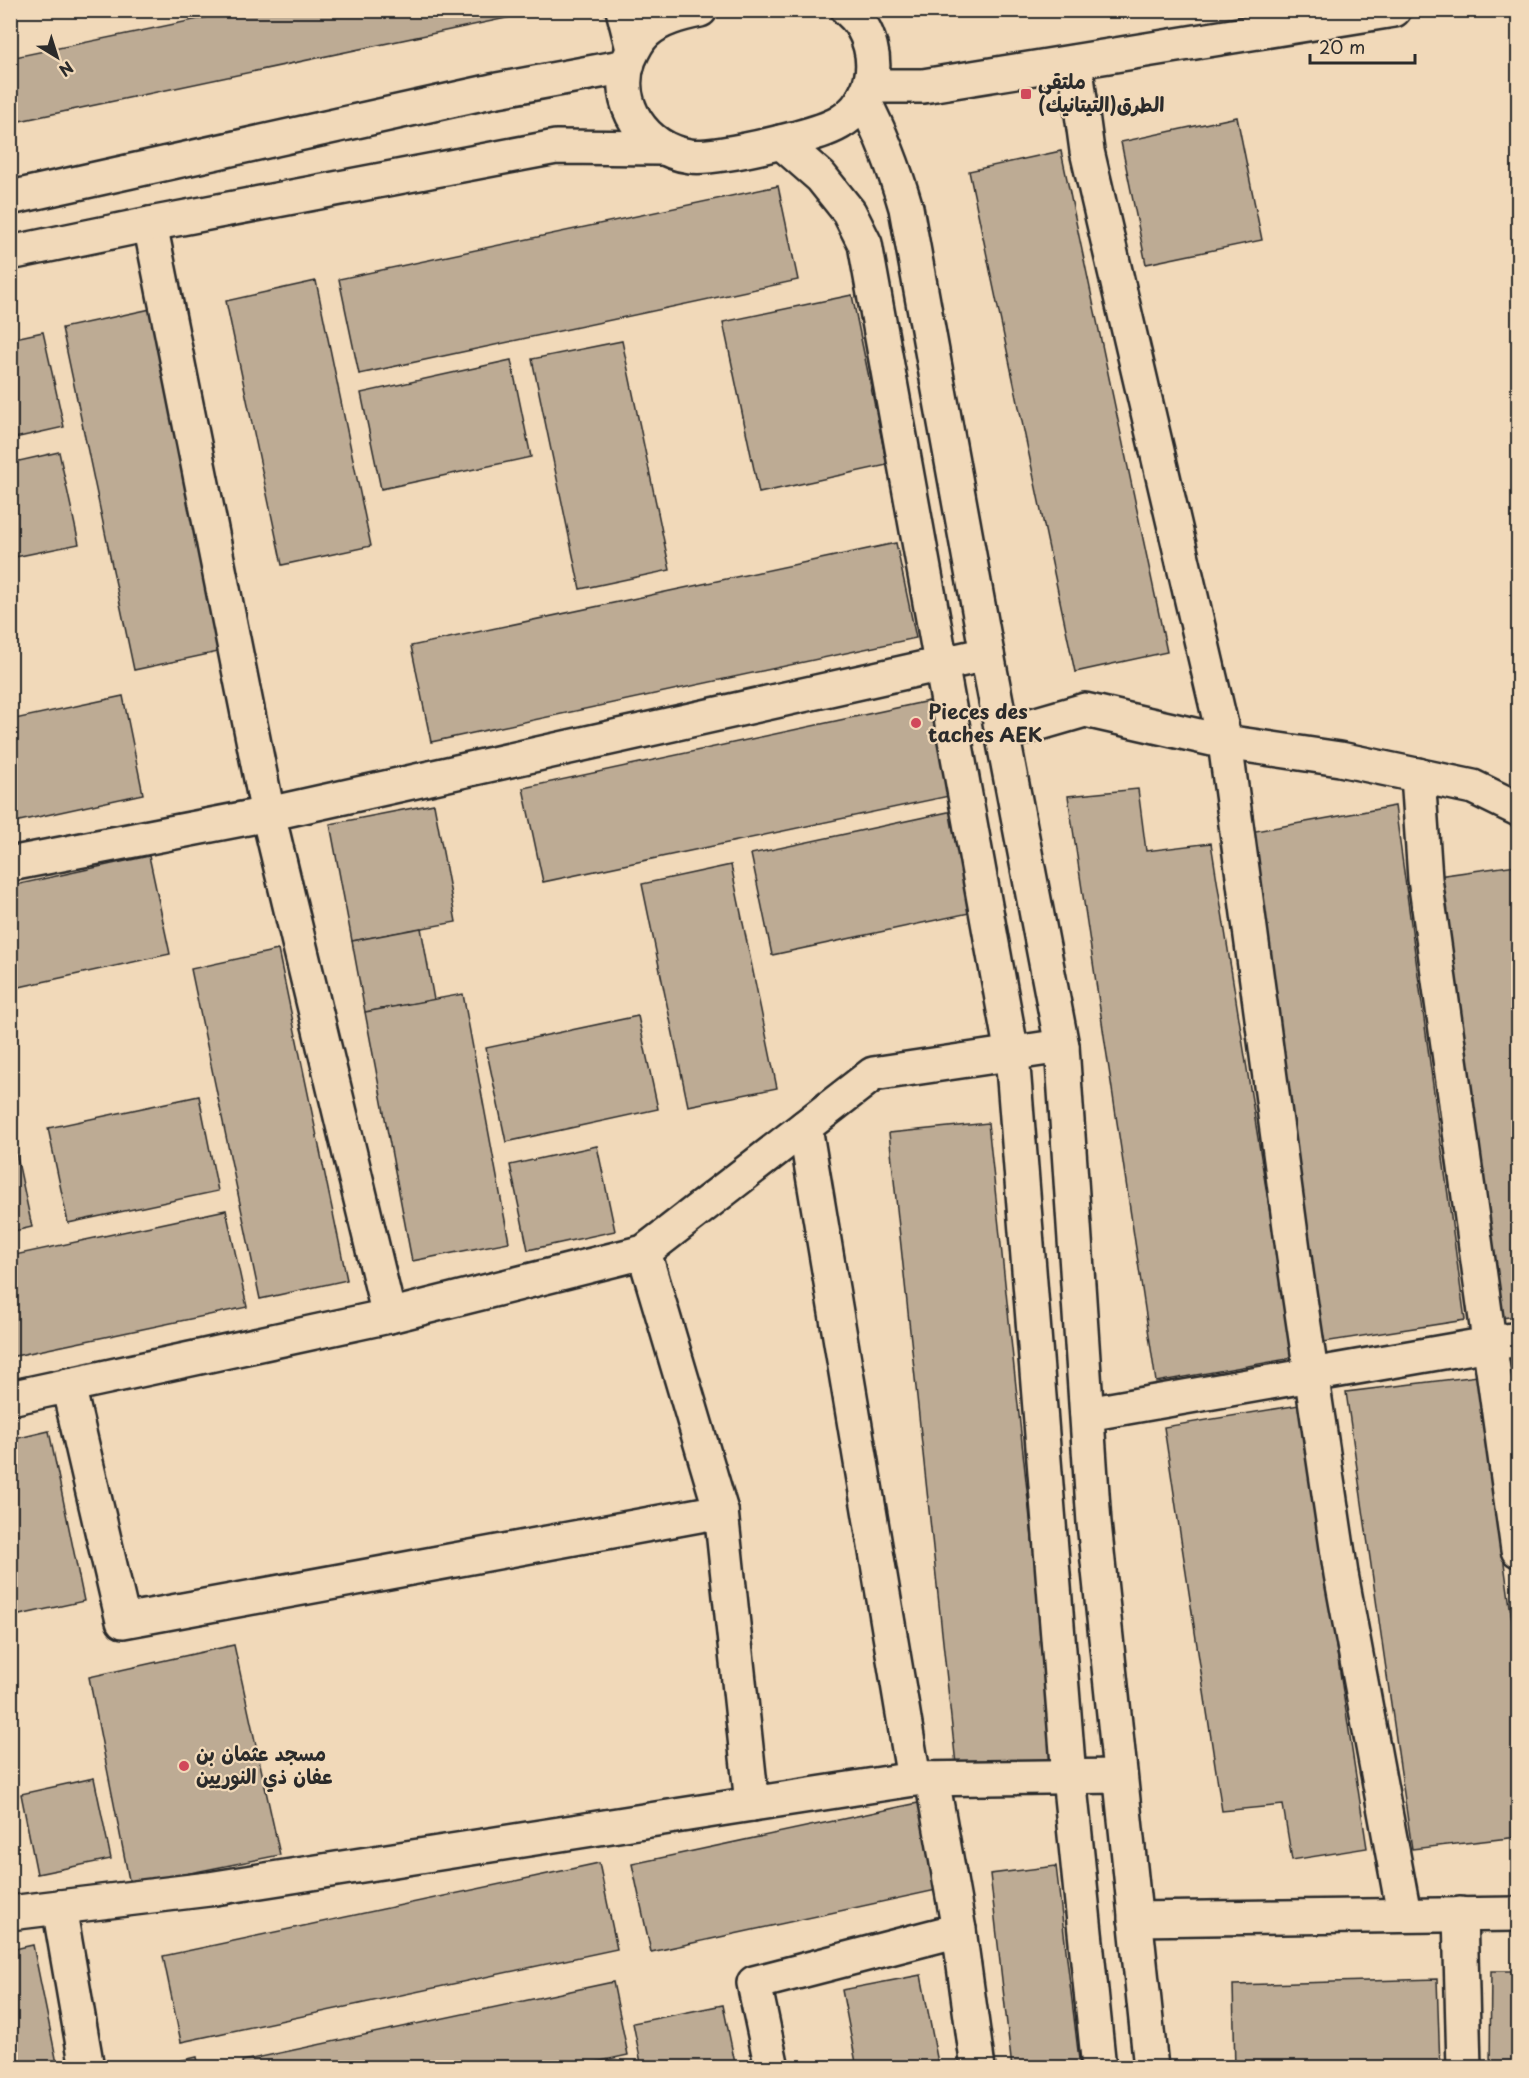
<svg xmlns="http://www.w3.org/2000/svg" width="1529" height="2078" font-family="'Playpen Sans','Playpen Sans Arabic',sans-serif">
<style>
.building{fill:#bdab94;stroke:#2b2b2b;stroke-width:1.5}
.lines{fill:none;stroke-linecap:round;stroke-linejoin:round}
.street-casing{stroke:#2b2b2b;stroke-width:38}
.secondary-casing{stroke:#2b2b2b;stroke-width:38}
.primary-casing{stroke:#2b2b2b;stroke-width:38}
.street{stroke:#f1d9b9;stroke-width:33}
.secondary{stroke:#f1d9b9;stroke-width:33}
.primary{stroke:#f1d9b9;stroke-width:33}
.poi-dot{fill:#d1495b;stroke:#f1d9b9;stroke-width:2}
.labels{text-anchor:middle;stroke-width:4.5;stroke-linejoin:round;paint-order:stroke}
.poi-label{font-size:20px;font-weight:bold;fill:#2b2b2b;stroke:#f1d9b9;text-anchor:start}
</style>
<rect width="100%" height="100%" fill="#f1d9b9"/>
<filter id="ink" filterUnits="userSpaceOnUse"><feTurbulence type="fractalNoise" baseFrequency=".0167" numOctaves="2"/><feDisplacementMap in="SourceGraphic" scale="12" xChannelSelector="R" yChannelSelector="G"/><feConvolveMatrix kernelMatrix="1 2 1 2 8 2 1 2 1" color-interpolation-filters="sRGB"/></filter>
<g filter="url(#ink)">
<g class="building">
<path d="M 242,10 L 535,10 L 535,12 L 10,123 L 10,58 Z"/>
<path d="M 1237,117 L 1262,240 L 1146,264 L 1121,142 Z"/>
<path d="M 1061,151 L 1167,652 L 1075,672 L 969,171 Z"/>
<path d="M 778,186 L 798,280 L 359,374 L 339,279 Z"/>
<path d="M 316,281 L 371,546 L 282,565 L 226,301 Z"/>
<path d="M 852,295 L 887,465 L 759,493 L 723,322 Z"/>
<path d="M 151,309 L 223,651 L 134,670 L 62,328 Z"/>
<path d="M 43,332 L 64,427 L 10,439 L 10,339 Z"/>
<path d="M 622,341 L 670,570 L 580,589 L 532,359 Z"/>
<path d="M 511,360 L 531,457 L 381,489 L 361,393 Z"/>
<path d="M 59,452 L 79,544 L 10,558 L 10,463 Z"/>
<path d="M 896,543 L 916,638 L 431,742 L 411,646 Z"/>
<path d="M 123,696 L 143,794 L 10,823 L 10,720 Z"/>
<path d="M 929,701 L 949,796 L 543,882 L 523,788 Z"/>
<path d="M 1138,789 L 1146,851 L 1211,843 L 1293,1358 L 1156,1382 L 1068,796 Z"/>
<path d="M 434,804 L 456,922 L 352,941 L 330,824 Z"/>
<path d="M 1395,806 L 1465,1320 L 1324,1342 L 1250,832 Z"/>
<path d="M 953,811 L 974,912 L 772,955 L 751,854 Z"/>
<path d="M 149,856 L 170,954 L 10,989 L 10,886 Z"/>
<path d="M 731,865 L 777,1088 L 688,1106 L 642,884 Z"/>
<path d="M 1516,865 L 1518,882 L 1518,1316 L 1501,1318 L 1438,876 Z"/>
<path d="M 421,928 L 434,1000 L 365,1012 L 352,941 Z"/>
<path d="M 278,950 L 347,1280 L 260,1299 L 191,969 Z"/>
<path d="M 463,994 L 509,1242 L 412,1261 L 365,1012 Z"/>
<path d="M 638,1016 L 658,1109 L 506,1142 L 486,1048 Z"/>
<path d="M 199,1096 L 218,1191 L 68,1223 L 48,1128 Z"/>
<path d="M 988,1123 L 1056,1763 L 957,1774 L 889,1133 Z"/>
<path d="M 10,1124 L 32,1227 L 10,1232 Z"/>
<path d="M 597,1146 L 615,1231 L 528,1250 L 510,1165 Z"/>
<path d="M 226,1210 L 247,1307 L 10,1357 L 10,1256 Z"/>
<path d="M 1518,1373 L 1518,1446 L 1509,1375 Z"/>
<path d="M 1478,1376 L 1518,1664 L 1518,1837 L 1412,1849 L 1346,1392 Z"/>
<path d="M 1299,1405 L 1367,1848 L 1292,1860 L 1283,1805 L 1222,1811 L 1164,1427 Z"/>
<path d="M 49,1431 L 84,1601 L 10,1617 L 10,1440 Z"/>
<path d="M 234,1645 L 280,1855 L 130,1885 L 89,1677 Z"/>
<path d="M 94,1778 L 111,1859 L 37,1874 L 21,1794 Z"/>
<path d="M 923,1802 L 941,1889 L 651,1952 L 632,1864 Z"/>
<path d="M 599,1863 L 617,1949 L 181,2042 L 163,1956 Z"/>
<path d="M 1056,1866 L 1080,2068 L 1012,2068 L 990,1874 Z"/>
<path d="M 33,1945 L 58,2068 L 10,2068 L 10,1950 Z"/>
<path d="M 1491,1971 L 1518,1971 L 1518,2068 L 1490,2068 Z"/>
<path d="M 921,1975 L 939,2068 L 857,2068 L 842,1990 Z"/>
<path d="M 1437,1979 L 1440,2068 L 1235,2068 L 1233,1985 Z"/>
<path d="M 613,1982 L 628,2055 L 569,2068 L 243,2068 L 242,2061 Z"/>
<path d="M 723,2005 L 736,2068 L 642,2068 L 633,2023 Z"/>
<path d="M 197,2057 L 199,2068 L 148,2068 Z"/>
</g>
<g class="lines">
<g class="street-casing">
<g id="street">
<path d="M 1075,62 L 1087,151 L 1225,742 L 1296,1272 L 1341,1574 L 1404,1914"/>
<path d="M 150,224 L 268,814 L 389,1316"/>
<path d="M 1002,734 L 1085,710 L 1225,742 L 1340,759 L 1473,787 L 1518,809"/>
<path d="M 1418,775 L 1425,879 L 1518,1550"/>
<path d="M 10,864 L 268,814 L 987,654"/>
<path d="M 805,1127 L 914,1779 L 1120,1776"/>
<path d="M 68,1385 L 123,1621 L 721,1511 L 644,1252"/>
<path d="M 10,1398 L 389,1316 L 644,1252 L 873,1074 L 1062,1046"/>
<path d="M 1087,1414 L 1518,1339"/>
<path d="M 721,1511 L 752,1804 L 914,1779"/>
<path d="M 932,1779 L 959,1930"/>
<path d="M 59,1907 L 87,2068"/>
<path d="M 10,1913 L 209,1889 L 752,1804"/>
<path d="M 1460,1914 L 1464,2068"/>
<path d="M 1135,1919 L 1518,1914"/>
<path d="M 772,2068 L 754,1983 L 959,1930 L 978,2068"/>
</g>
</g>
<g class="secondary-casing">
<g id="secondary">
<path d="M 863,99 C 882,135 895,170 906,208 L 987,654 L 1062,1046 L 1094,1523 L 1151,2068"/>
<path d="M 781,142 L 821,177 L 849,212 L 865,244 L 1012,1054 L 1069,1777 L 1099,2068"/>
</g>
</g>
<g class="primary-casing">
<g id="primary">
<path d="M 623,10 L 633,49"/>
<path d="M 700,10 C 681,14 660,19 646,32 C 638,39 633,50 629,59 C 613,103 644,150 690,156 C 712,159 770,145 793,139 C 826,130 854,124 868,89 C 879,63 870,28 848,10"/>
<path d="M 870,86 L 923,86 L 1394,10"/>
<path d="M 10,198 L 492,91 L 627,66"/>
<path d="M 10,253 L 150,224 L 556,147 L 662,148"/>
</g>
</g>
<use href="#street" class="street"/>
<use href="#secondary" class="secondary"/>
<use href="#primary" class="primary"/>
</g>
</g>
<g class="poi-dot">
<rect x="1020" y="88" width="12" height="12" rx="3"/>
<circle cx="916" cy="723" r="6"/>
<circle cx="184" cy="1766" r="6"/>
</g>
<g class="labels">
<g class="poi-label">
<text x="1038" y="89">ملتقى<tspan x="1038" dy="23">الطرق(التيتانيك)</tspan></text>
<text x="928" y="719">Pieces des<tspan x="928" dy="23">taches AEK</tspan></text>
<text x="196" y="1761">مسجد عثمان بن<tspan x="196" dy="23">عفان ذي النوريين</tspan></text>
</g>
</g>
<rect width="1529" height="2078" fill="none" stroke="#f1d9b9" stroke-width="36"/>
<rect x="18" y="18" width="1493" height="2042" fill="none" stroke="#2b2b2b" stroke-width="2" filter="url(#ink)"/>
<g transform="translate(57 57) rotate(142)" stroke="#f1d9b9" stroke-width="4.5" paint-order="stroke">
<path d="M0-4.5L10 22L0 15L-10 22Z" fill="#2b2b2b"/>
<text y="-9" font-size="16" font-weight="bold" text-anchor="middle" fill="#2b2b2b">N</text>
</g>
<path d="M1310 54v9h105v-9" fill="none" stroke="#2b2b2b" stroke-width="3"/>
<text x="1319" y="54" font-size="18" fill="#2b2b2b" stroke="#f1d9b9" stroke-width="4.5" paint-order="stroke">20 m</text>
</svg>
